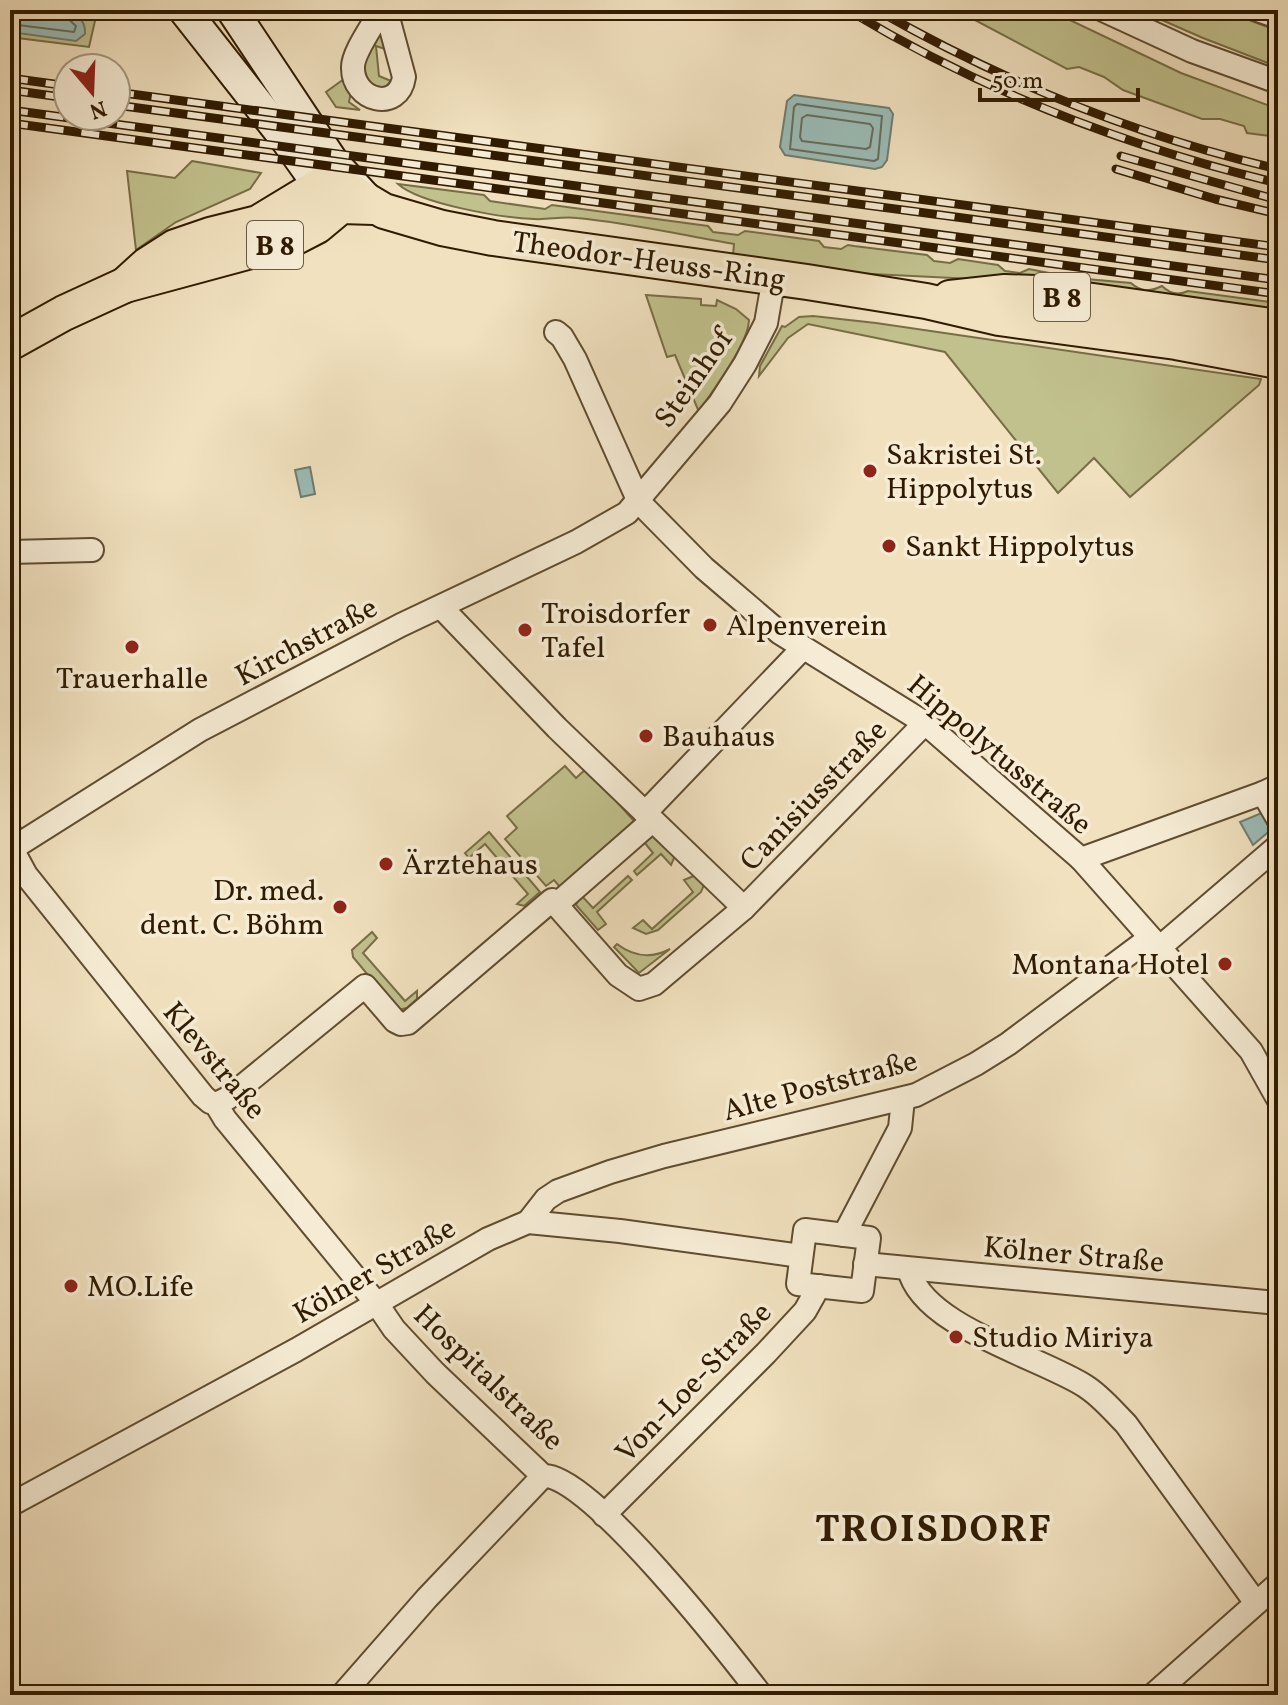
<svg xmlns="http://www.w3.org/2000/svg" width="1288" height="1705" font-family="Vollkorn,serif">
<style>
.green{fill:#c1c18d;stroke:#786e46;stroke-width:2}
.water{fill:#9bbcb7;stroke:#707c6e;stroke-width:2}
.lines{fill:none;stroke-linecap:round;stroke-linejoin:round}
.shore{stroke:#666c5c;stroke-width:2}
.street-casing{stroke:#604c30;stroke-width:26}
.secondary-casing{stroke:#301b00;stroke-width:34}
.primary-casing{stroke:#301b00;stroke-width:38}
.street{stroke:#f6ecd5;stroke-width:22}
.secondary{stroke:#f6ecd5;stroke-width:30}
.primary{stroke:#f1e1bf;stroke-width:34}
.rail-casing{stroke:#301b00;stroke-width:9}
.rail{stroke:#f6ecd5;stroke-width:6;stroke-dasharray:18;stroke-linecap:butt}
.poi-dot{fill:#8f2418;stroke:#f6ecd5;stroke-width:3}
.labels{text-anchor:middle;stroke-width:7;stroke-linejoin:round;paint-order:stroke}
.shield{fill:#f6ecd5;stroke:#6b5a40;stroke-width:2}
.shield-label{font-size:28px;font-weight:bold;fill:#301b00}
.street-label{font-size:30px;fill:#301b00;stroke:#f6ecd5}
.poi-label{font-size:30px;fill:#301b00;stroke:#f6ecd5;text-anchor:start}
.district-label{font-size:38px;font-weight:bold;letter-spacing:2px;fill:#301b00;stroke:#f6ecd5}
</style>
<rect width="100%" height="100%" fill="#f1e1bf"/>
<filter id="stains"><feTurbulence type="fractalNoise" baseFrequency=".0025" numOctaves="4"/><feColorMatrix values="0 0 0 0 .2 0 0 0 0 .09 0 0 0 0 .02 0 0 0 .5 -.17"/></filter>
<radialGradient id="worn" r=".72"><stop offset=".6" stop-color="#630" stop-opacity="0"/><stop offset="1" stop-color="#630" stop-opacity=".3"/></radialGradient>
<g class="green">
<path d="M 10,10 L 80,10 L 95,21 L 89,47 L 10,37 Z"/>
<path d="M 956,10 L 1049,10 L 1181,73 L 1278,109 L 1278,137 L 1247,133 L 1244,126 L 1220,119 L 1202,119 L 1123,90 L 1104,77 L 1079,67 L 1067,69 Z"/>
<path d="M 1139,10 L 1222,10 L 1278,31 L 1278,67 L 1203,38 Z"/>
<path d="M 380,31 L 391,51 L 376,46 L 379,76 L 391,81 L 384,89 L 376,89 C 353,67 368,54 380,31 Z"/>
<path d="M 344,79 L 351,92 L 349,102 L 360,110 L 336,107 L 326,92 Z"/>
<path d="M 192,161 L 261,173 L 250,189 L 176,222 L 136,250 L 127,171 L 175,178 Z"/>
<path d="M 398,184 L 484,195 L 490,201 L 545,209 L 552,205 L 708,226 L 713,232 L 738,235 L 745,231 L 819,241 L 824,247 L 841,249 L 848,245 L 854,246 L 927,255 L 934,261 L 950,263 L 958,259 L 998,265 L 1005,271 L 1020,273 L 1029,269 L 1075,278 L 1131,283 C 1141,292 1150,292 1162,286 C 1170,294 1178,296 1188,291 L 1278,303 L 1278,320 L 994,280 L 851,273 L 733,255 L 734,244 C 682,235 630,223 577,218 C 563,216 548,220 534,219 C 503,218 420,204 398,184 Z"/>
<path d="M 646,295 L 701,299 L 701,305 L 716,306 L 717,300 L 736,309 L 749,320 C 748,345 713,389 699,412 L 675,355 L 667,357 Z"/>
<path d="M 813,316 L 876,323 L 1261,379 L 1259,385 L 1130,497 L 1094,458 L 1058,493 L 945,352 L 808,324 L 788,338 L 759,376 L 760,366 L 782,326 L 785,327 L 799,317 Z"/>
<path d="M 565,766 L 576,778 L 587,768 L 634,821 L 560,887 L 554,880 L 546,886 L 505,839 L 517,828 L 507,816 Z"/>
<path d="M 489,832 L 540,892 L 524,906 L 517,904 L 528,894 L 485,844 L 469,858 L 465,853 Z"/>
<path d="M 651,836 L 654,836 L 675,856 L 671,865 L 661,854 L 637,875 L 634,871 L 653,853 L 644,842 Z"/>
<path d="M 696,875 L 704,885 L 701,892 L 658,930 L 646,934 L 633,928 L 643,920 L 652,929 L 693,892 L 684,880 Z"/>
<path d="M 628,876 L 632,880 L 597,912 L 606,924 L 598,930 L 576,905 L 581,895 L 593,908 Z"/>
<path d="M 372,932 L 377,938 L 363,953 L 405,1001 L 417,991 L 417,999 L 407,1008 L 397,1010 L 353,957 L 352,950 Z"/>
<path d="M 617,944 C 634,957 651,959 670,949 L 639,973 L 614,947 Z"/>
</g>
<g class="water">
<path d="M 10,10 C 32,10 87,1 85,34 L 76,41 L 10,32 Z"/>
<path d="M 794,95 L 889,108 L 893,114 L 887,160 L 882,167 L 875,169 L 785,155 L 780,147 L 787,101 Z"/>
<path d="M 310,467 L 315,494 L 301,497 L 295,470 Z"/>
<path d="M 1264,812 L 1273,828 L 1253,845 L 1240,822 Z"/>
</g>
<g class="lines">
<g class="shore">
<path d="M 10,24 L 74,32 L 76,26 L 66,17 L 65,10"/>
<path d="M 797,104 L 882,116 L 878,159 L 874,161 L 790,149 L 794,107 Z"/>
<path d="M 807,115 L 870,124 L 873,128 L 870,147 L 866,149 L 802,141 L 800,137 L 802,118 Z"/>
</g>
<g class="street-casing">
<g id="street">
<path d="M 381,10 C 374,24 353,52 353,67 C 352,101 399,113 404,77 L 386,10"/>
<path d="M 1103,10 L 1192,51 L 1278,82"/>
<path d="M 1258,10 L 1278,17"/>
<path d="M 556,332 L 562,337 L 575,359 L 639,502 L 704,568 L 780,633 L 925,723 L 1081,859 L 1251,1051 L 1278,1099"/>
<path d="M 10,552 L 92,550"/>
<path d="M 441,607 L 557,728 L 744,908"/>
<path d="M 1263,793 L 1278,819"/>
<path d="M 645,813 L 803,648"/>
<path d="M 10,833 L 12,849 L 26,875 L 203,1096 L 210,1102 L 216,1104 L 225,1119 L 377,1304 L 394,1329 L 435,1373 L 543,1476 C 587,1471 731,1656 761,1695"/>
<path d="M 10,850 L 200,730 L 401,625 L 576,542 L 627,513 L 720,403 L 745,364 L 766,323 L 774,277"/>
<path d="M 1081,859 L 1263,793 L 1278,786"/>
<path d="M 557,904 L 652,821"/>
<path d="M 1159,948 L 1278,846"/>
<path d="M 216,1104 L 228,1098 L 365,986 L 395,1021 L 401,1024 L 408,1023 L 552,900 L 618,975 L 639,989 L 654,984 L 744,908 L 925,723"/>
<path d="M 528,1222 L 546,1199 L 558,1191 L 610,1172 L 664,1156 L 916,1095 L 976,1064 L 1008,1044 L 1150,938"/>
<path d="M 805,1230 L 869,1238 L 862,1291 L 798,1284 Z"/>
<path d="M 844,1235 L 900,1128 L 903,1099"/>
<path d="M 865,1264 L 1278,1303"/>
<path d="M 909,1269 C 921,1326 1040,1357 1085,1386 C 1101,1396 1113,1411 1126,1424 L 1256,1603"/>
<path d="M 10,1505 L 296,1350 L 488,1239 L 528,1222 L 620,1231 L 801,1256"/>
<path d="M 604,1515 L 766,1353 L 805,1311 L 819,1286"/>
<path d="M 342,1695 L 427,1598 L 543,1476"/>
<path d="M 1153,1695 L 1278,1584"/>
</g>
</g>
<g class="secondary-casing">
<g id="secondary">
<path d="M 184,10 L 287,141 L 319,186 L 337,202"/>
<path d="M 232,10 L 333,162 L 365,197"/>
</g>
</g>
<g class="primary-casing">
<g id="primary">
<path d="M 125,285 L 147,265 L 175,247 L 210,235 L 258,223 L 319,186 L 342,186 L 384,211 L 442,228 L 493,238 L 807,282 L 926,301 L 999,318 L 1176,342 L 1278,361"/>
<path d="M 950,298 L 1005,292 L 1036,293 L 1278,327"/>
<path d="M 10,343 L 64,313 L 125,285 L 288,241 L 317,226 L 341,206 L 374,207"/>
</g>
</g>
<use href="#street" class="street"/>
<use href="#secondary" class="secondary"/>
<use href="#primary" class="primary"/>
<g class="rail-casing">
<g id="rail">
<path d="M 848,10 C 980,90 1127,147 1278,183"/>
<path d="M 877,10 C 1003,82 1137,136 1278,169"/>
<path d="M 10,78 L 68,86"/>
<path d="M 10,90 L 68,98"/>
<path d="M 116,92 L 1278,247"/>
<path d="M 116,105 L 1278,260"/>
<path d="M 10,110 L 1278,280"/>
<path d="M 10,123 L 1278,294"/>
<path d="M 1121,156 L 1278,200"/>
<path d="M 1116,169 L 1215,199 L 1278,214"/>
</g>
</g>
<use href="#rail" class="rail"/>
</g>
<g class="poi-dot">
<circle cx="870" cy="471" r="8"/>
<circle cx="889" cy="546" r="8"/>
<circle cx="710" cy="625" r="8"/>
<circle cx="525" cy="630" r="8"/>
<circle cx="132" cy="647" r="8"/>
<circle cx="646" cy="736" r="8"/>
<circle cx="386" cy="864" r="8"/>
<circle cx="340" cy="907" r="8"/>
<circle cx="1225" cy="964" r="8"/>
<circle cx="71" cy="1286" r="8"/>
<circle cx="956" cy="1337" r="8"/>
</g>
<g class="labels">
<g class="shield">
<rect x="247" y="221" width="56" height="48" rx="6"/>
<rect x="1034" y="273" width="56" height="48" rx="6"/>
</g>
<g class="shield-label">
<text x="275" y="255">B 8</text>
<text x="1062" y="307">B 8</text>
</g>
<g class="street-label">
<text transform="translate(649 260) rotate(8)" y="10">Theodor-Heuss-Ring</text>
<text transform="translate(693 378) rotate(-55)" y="10">Steinhof</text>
<text transform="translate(306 641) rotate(-28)" y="10">Kirchstraße</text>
<text transform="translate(1000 754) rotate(40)" y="10">Hippolytusstraße</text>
<text transform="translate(813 795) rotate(-46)" y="10">Canisiusstraße</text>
<text transform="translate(215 1060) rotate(50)" y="10">Klevstraße</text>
<text transform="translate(820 1085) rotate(-15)" y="10">Alte Poststraße</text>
<text transform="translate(1074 1254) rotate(5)" y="10">Kölner Straße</text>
<text transform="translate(374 1270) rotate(-30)" y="10">Kölner Straße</text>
<text transform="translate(489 1377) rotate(44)" y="10">Hospitalstraße</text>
<text transform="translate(693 1382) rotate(-46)" y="10">Von-Loe-Straße</text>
</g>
<g class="poi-label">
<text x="886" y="464">Sakristei St.<tspan x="886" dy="34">Hippolytus</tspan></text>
<text x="905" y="556">Sankt Hippolytus</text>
<text x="541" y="623">Troisdorfer<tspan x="541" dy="34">Tafel</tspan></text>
<text x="726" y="635">Alpenverein</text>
<text x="132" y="688" text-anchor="middle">Trauerhalle</text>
<text x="662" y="746">Bauhaus</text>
<text x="402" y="874">Ärztehaus</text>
<text x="324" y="900" text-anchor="end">Dr. med.<tspan x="324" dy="34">dent. C. Böhm</tspan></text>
<text x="1209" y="974" text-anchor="end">Montana Hotel</text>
<text x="87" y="1296">MO.Life</text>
<text x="972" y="1347">Studio Miriya</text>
</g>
<g class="district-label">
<text x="934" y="1541">TROISDORF</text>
</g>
</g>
<rect width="1288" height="1705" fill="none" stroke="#f1e1bf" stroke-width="40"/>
<rect x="12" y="12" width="1264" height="1681" fill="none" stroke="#301b00" stroke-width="4"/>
<rect x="20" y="20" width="1248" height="1665" fill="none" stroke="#301b00" stroke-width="2"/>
<g transform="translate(92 92) rotate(161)"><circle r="38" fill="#f6ecd5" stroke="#a79880" stroke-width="2"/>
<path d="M0-6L14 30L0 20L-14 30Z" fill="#8f2418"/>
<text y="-12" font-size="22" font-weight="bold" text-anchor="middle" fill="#301b00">N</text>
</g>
<path d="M980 88v12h158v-12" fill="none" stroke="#301b00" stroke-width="4"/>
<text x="992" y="88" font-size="24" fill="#301b00" stroke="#f6ecd5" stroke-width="6" paint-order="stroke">50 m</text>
<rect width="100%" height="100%" filter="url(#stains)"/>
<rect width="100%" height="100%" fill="url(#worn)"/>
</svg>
